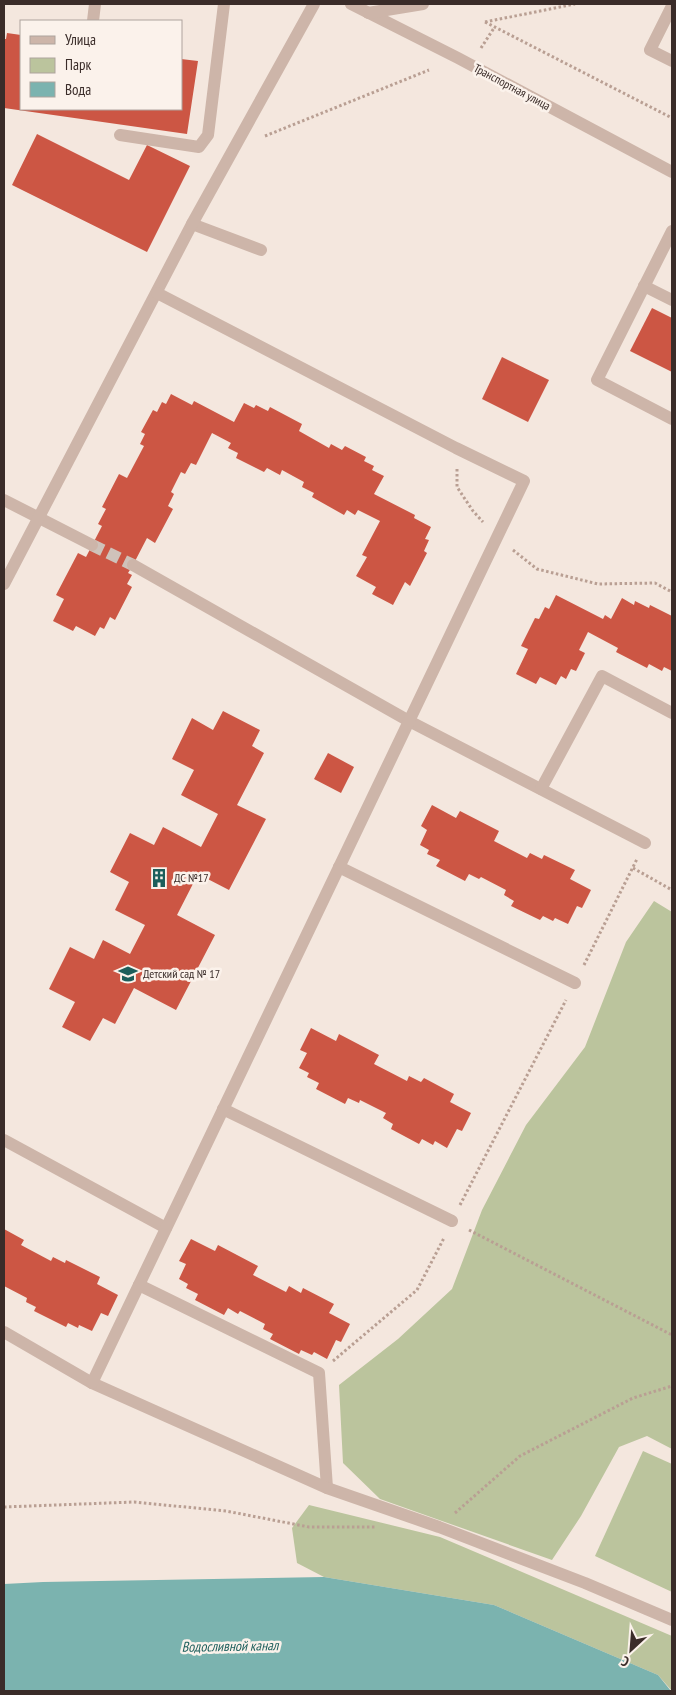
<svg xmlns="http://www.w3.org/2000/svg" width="676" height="1695" font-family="'PT Sans Narrow',sans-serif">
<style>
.green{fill:#bbc49d}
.water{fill:#7bb3af}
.building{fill:#cc5644}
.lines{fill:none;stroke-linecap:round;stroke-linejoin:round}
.minor-tunnel{stroke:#cfc2ba;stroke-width:12;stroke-dasharray:12 6;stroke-linecap:butt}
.path{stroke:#b99f93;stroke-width:3;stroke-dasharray:2.5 2.5;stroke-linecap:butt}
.minor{stroke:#cdb5a9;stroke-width:12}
.labels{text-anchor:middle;stroke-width:5;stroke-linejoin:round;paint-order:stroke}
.street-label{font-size:12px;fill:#3a2c29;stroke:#fbf2eb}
.poi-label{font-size:12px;fill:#3a2c29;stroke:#fbf2eb;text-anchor:start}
.water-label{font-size:14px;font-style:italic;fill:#1c5e5b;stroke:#fbf2eb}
</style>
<rect width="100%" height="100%" fill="#f4e7de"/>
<g class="green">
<path d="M 654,901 L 672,912 L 672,1449 L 647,1436 L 619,1447 L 581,1516 L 552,1560 L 380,1499 L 343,1463 L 339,1385 L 398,1339 L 452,1289 L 482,1210 L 526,1125 L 585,1047 L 626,942 Z"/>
<path d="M 643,1451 L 672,1464 L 672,1592 L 595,1556 Z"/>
<path d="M 309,1505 L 440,1537 L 672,1636 L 672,1691 L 658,1675 L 494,1605 L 324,1577 L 297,1563 L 292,1528 Z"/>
</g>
<path class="water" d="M 324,1577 L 494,1605 L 658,1675 L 671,1691 L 4,1691 L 4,1584 L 43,1582 Z"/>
<g class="building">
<path d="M 7,33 L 21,35 L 21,109 L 181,109 L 181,59 L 198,61 L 187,134 L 4,108 L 4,39 L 6,39 Z"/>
<path d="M 37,134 L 129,180 L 147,145 L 190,166 L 147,252 L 12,185 Z"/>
<path d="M 652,308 L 672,318 L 672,372 L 630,351 Z"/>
<path d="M 502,357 L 549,380 L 528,422 L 482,399 Z"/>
<path d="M 171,394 L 192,405 L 194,401 L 234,422 L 244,403 L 254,408 L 256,405 L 268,411 L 270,407 L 302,424 L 299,431 L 329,448 L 331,444 L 342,450 L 345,446 L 366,457 L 364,461 L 374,466 L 372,470 L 384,476 L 374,494 L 415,515 L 414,518 L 431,527 L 425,539 L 429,540 L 424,551 L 427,553 L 410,586 L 405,582 L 393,605 L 372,594 L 376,587 L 356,576 L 367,557 L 362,555 L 380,521 L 358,510 L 355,515 L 347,510 L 344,515 L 312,497 L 314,493 L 302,487 L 304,482 L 282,470 L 280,475 L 267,468 L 264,472 L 236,458 L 238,453 L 228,448 L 231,443 L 212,433 L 196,465 L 191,463 L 185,474 L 181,472 L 171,492 L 174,494 L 168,506 L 173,509 L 155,543 L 147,538 L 133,565 L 128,573 L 132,575 L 127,584 L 132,587 L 115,620 L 110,617 L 104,629 L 100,627 L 95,636 L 76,626 L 73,631 L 53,621 L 64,599 L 56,595 L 78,553 L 86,557 L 102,526 L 98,524 L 106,509 L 102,507 L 119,474 L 127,478 L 144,446 L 140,444 L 145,434 L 141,432 L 153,410 L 157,412 L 162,402 L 166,404 Z"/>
<path d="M 556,595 L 603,619 L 605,615 L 611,619 L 622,598 L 634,605 L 635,601 L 649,608 L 650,605 L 672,616 L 672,671 L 664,667 L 662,671 L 649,664 L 647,668 L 616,652 L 618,648 L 588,632 L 579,650 L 585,653 L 576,671 L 571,669 L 566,679 L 561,676 L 556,685 L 540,677 L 536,684 L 516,674 L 528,649 L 521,646 L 535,618 L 539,619 L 545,607 L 549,609 Z"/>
<path d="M 223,711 L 260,730 L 252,746 L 264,753 L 237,805 L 266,819 L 229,890 L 198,874 L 177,915 L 215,935 L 176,1010 L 134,988 L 115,1024 L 103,1018 L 90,1041 L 62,1027 L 75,1002 L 49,989 L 70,947 L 94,959 L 103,940 L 130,954 L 145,925 L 115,910 L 129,882 L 110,872 L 130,833 L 154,845 L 163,827 L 201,847 L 218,814 L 181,795 L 194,770 L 172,759 L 192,718 L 213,730 Z"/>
<path d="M 328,753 L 354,767 L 341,793 L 314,779 Z"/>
<path d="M 432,805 L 456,818 L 460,811 L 499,831 L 494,841 L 527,858 L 530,853 L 542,859 L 544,855 L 575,870 L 570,879 L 591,890 L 582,908 L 577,906 L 568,924 L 555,918 L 553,921 L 543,916 L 540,920 L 511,906 L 514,901 L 504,895 L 506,890 L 481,877 L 479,879 L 469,874 L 465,881 L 436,866 L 440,860 L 427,854 L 429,850 L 420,845 L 427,830 L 421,826 Z"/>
<path d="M 311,1028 L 336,1041 L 339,1034 L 379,1055 L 374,1064 L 407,1081 L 409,1076 L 421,1082 L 424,1078 L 454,1094 L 450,1102 L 471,1113 L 462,1131 L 457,1129 L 447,1148 L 435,1141 L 433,1145 L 422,1139 L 419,1144 L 391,1129 L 393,1124 L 383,1118 L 386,1113 L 360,1100 L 359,1103 L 348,1098 L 345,1104 L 316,1089 L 319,1083 L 307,1077 L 309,1073 L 299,1068 L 307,1053 L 300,1050 Z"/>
<path d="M 4,1229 L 24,1240 L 21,1245 L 51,1261 L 53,1257 L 65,1263 L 66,1260 L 100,1277 L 97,1284 L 118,1295 L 108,1316 L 101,1313 L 92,1331 L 79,1325 L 78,1328 L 68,1323 L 66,1327 L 34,1311 L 36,1307 L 26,1302 L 27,1298 L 4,1286 Z"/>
<path d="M 191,1239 L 215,1251 L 218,1245 L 258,1266 L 253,1275 L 286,1292 L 289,1286 L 301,1293 L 303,1288 L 334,1304 L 329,1313 L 350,1324 L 341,1342 L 336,1340 L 327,1359 L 314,1352 L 312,1355 L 301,1350 L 299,1354 L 270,1339 L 273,1334 L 263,1329 L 265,1324 L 240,1311 L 238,1314 L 228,1308 L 224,1315 L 195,1300 L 198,1294 L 186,1288 L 188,1284 L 179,1279 L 186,1264 L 179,1261 Z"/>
</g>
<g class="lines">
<path class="minor-tunnel" d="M 92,545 L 133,565"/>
<g class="path">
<path d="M 485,22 L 672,118"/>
<path d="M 485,22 L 575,4"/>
<path d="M 481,48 L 494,28"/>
<path d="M 265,136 L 429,70"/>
<path d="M 457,469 L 457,487 L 473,511 L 483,522"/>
<path d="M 513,550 L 537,569 L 598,584 L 655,583 L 672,592"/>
<path d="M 633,868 L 672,890"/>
<path d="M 584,965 L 637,859"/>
<path d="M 460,1205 L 566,1000"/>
<path d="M 469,1230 L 672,1335"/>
<path d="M 333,1361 L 417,1290 L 444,1238"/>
<path d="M 4,1507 L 134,1502 L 226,1511 L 309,1527 L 376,1527"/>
<path d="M 455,1513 L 520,1456 L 633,1398 L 672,1386"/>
</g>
<g class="minor">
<path d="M 351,4 L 458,58 L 672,172"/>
<path d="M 672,6 L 650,50 L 672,61"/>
<path d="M 368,13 L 423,4"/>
<path d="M 93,21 L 95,4"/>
<path d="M 120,135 L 199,147 L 208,135 L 224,4"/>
<path d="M 192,224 L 261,250"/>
<path d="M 672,231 L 597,380 L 672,419"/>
<path d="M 644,286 L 672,300"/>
<path d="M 4,500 L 92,545"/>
<path d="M 133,565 L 409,721 L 645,843"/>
<path d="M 4,584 L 192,224 L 314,4"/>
<path d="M 541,789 L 602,676 L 672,713"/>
<path d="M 339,867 L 575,983"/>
<path d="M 223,1109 L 452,1221"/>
<path d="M 4,1140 L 166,1228"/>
<path d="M 139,1285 L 319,1373 L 327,1488"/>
<path d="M 4,1332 L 92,1383 L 327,1488 L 439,1527 L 585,1583 L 672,1620"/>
<path d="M 92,1383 L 524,481 L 456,448 L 157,293"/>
</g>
</g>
<defs>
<g id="building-bare" transform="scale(1.5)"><path d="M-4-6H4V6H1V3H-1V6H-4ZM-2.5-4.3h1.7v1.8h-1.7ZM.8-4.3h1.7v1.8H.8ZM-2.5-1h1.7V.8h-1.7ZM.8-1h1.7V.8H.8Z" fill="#1c5e5b" stroke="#fbf2eb" stroke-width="2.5" paint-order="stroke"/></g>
<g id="school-bare" transform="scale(1.5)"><path d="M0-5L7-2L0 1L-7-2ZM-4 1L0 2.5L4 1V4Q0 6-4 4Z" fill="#1c5e5b" stroke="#fbf2eb" stroke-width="2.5" paint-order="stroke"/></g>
</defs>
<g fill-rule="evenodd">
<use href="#building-bare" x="159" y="878"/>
<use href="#school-bare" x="128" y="974"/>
</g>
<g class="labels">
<g class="street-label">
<text transform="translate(512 87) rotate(28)" y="4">Транспортная улица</text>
</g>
<g class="poi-label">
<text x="174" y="882">ДС №17</text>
<text x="143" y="978">Детский сад № 17</text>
</g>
<g class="water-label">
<text transform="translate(230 1646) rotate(-1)" y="5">Водосливной канал</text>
</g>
</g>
<rect width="676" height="1695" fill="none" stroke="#3a2c29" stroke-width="10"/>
<rect x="20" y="20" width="162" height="90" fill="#fbf2eb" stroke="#aea39d"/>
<rect x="30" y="36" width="25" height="8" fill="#cdb5a9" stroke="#aea39d"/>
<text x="65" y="45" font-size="15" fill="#3a2c29">Улица</text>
<rect x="30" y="58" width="25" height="15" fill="#bbc49d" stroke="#aea39d"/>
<text x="65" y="70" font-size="15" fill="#3a2c29">Парк</text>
<rect x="30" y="82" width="25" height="15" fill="#7bb3af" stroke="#aea39d"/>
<text x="65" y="95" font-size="15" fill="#3a2c29">Вода</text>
<g transform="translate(631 1650) rotate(206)" stroke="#fbf2eb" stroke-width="4" paint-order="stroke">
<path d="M0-4L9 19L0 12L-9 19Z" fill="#3a2c29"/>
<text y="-8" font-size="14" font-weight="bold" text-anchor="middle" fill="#3a2c29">С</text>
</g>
</svg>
